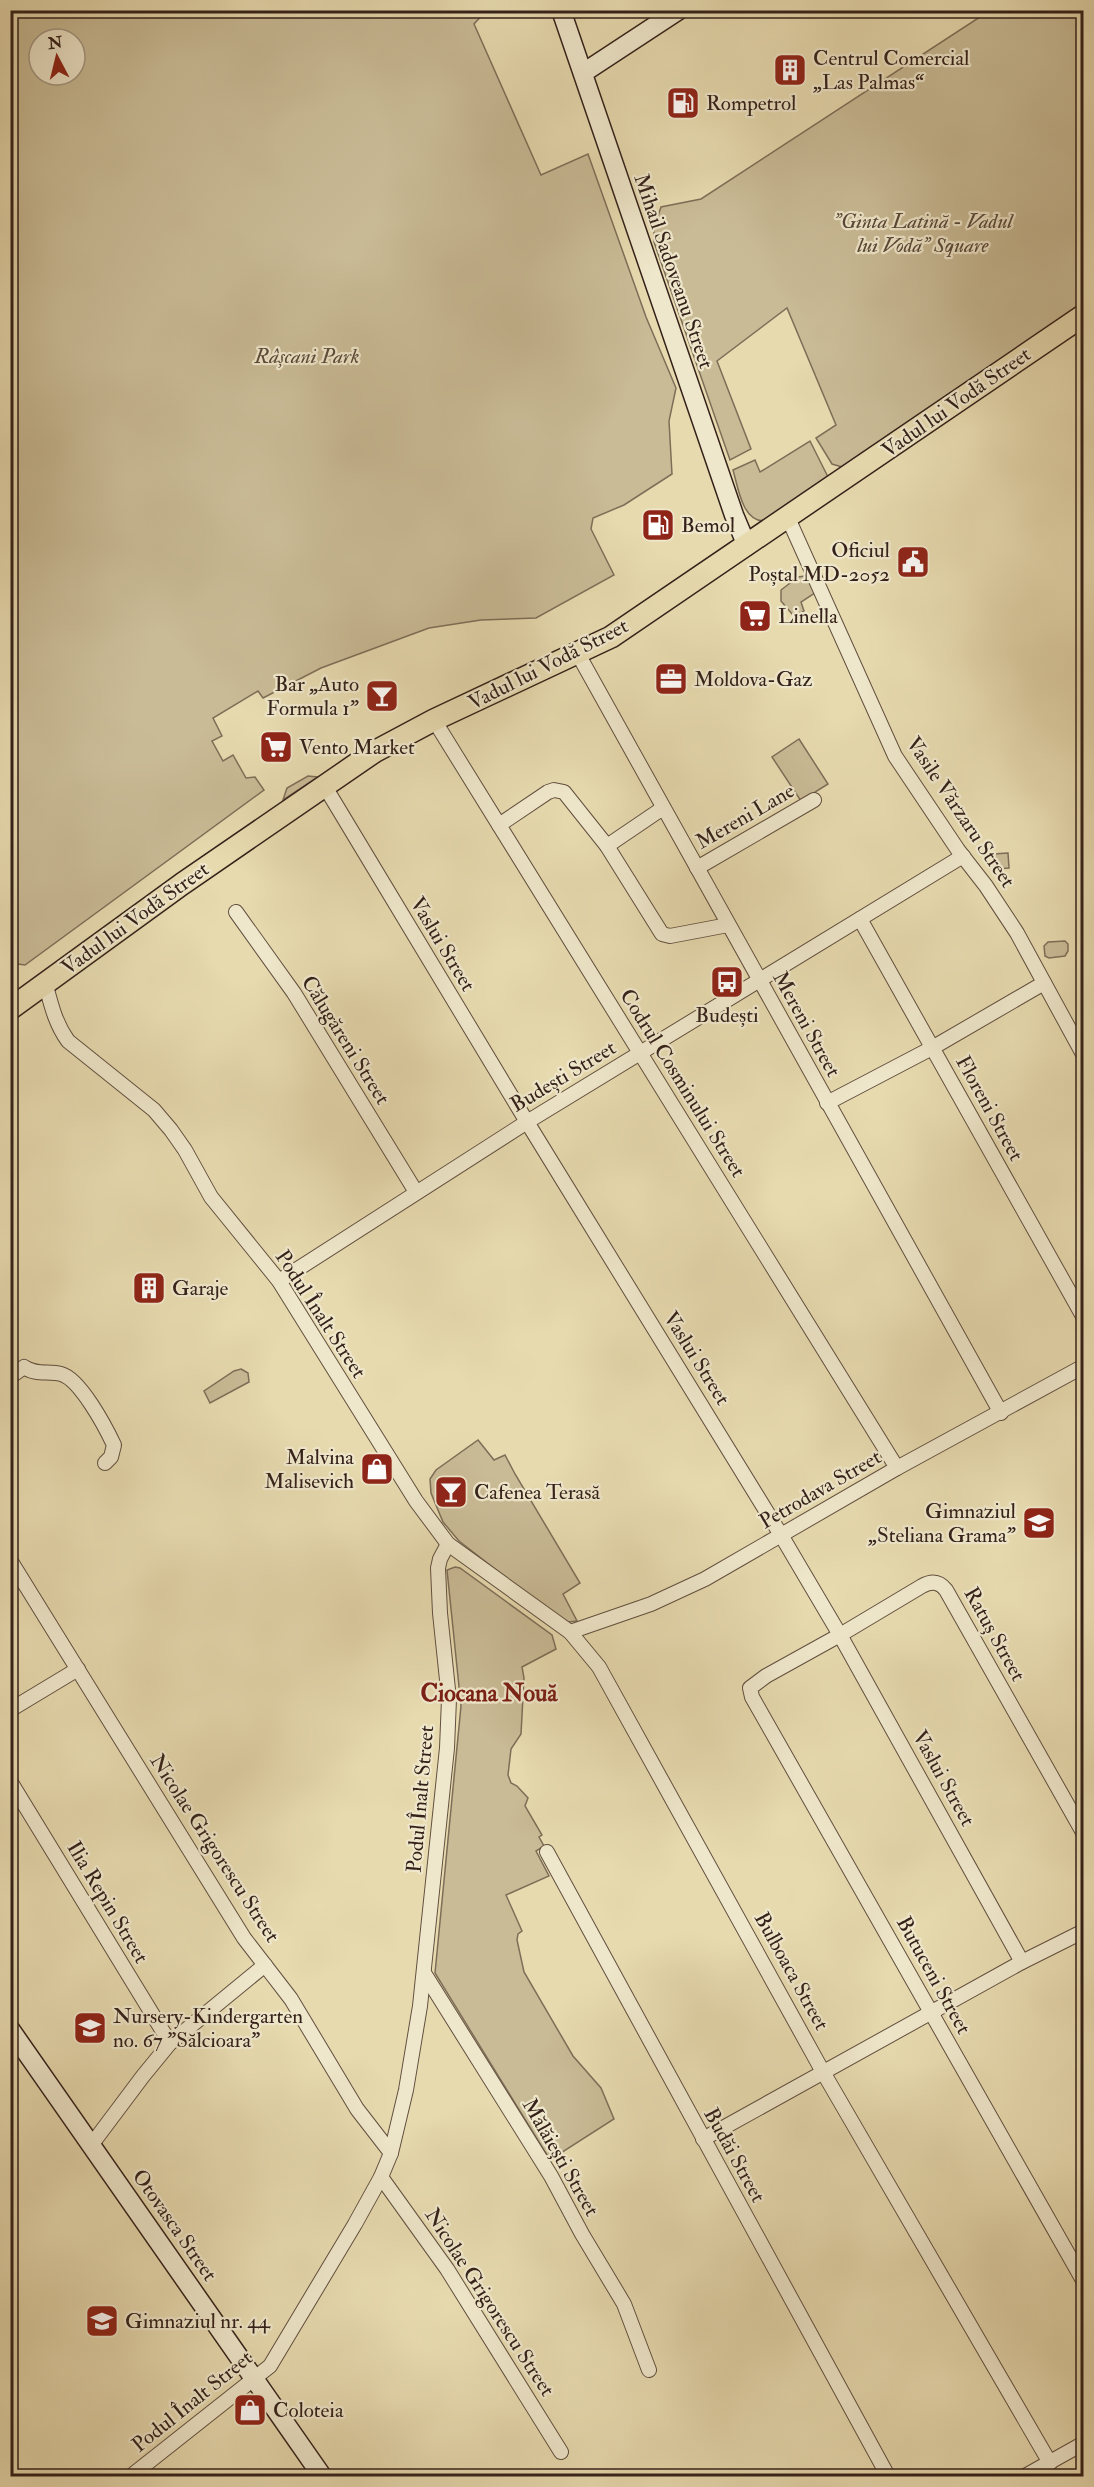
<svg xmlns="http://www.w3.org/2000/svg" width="1094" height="2487" font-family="'IM FELL Double Pica',serif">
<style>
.green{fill:#c9bb96;stroke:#7e6e58;stroke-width:1.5;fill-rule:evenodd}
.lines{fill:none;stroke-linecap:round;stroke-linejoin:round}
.street-casing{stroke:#614f3f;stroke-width:16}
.secondary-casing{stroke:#34211a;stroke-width:21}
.primary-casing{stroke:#34211a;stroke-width:24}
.street{stroke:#efe7cb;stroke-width:14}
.secondary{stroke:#efe7cb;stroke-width:18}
.primary{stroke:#e7daaf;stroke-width:21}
.labels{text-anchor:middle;stroke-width:4.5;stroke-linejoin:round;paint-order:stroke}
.poi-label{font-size:21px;fill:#34211a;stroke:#efe7cb;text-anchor:start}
.park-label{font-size:21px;font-style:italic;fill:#594839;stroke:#efe7cb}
.street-label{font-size:21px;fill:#34211a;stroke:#efe7cb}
.quarter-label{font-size:24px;font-weight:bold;fill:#7a1f14;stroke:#efe7cb}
</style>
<rect width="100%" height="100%" fill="#e7daaf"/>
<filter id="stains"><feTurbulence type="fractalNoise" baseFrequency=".00333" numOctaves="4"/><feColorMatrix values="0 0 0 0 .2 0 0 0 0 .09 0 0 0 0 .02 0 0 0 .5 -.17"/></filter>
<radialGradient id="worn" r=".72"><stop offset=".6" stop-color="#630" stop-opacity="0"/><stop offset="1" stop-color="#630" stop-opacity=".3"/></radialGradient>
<g class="green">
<path d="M 11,10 L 486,11 L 474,24 L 541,175 L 588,154 L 646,317 L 676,388 L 669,421 L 672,474 L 624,505 L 593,518 L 591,529 L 614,575 L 536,618 L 481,620 L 429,628 L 321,668 L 263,698 L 258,691 L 213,718 L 222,736 L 212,741 L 223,761 L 233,755 L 246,778 L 255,777 L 264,790 L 25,965 L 10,963 ZM 39,39 L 75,39 L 75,75 L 39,75 Z"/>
<path d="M 989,11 L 1083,11 L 1083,304 L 842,467 L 832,464 L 816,438 L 836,425 L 787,308 L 717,361 L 751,449 L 730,460 L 654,242 L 654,228 L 661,207 L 701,199 Z"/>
<path d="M 810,441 L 828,477 L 763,521 C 742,520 738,487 733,470 L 755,460 L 760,472 Z"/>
<path d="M 805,576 L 811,578 L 815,593 L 801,602 L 804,611 L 799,614 L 792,614 L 781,601 L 781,590 L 798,577 Z"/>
<path d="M 799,739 L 828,784 L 801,801 L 772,757 Z"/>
<path d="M 308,776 L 318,777 L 283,800 L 287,788 Z"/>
<path d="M 1008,853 L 1009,868 L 995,869 L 993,854 Z"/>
<path d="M 1065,941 L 1068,944 L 1068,951 L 1065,956 L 1049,958 L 1045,956 L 1044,946 L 1048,942 Z"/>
<path d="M 241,1369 L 248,1373 L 249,1382 L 210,1403 L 204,1391 L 234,1371 Z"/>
<path d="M 478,1440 L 494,1460 L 505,1455 L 515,1474 L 580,1583 L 563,1594 L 577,1621 L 568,1622 L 550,1612 L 459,1541 L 443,1522 L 431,1493 L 430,1479 L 436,1470 Z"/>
<path d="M 455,1567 L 460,1568 L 552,1635 L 556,1649 L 522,1667 L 524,1678 L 521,1734 L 511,1749 L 508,1775 L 511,1783 L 517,1786 L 528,1798 L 525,1806 L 542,1835 L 539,1837 L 544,1846 L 536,1851 L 549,1876 L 506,1895 L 522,1931 L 518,1934 L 517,1940 L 524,1972 L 573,2056 L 601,2088 L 614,2119 L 550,2160 L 435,1973 L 461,1706 L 447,1570 Z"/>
</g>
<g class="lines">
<g class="street-casing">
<g id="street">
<path d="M 788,518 L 895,756 L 958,850 L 986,886 L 1017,933 L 1084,1056"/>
<path d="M 578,654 L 1001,1413"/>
<path d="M 434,720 L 897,1468"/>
<path d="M 324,785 L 527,1122 L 781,1535 L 840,1635 L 1022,1962"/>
<path d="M 499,825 L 548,792 L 554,790 L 564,792 L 607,846 L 663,808"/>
<path d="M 607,846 L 662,934 L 670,936 L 728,925"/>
<path d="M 697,868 L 814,800"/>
<path d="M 236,912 L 294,993 L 416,1192"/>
<path d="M 860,919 L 1084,1318"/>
<path d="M 45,982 C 51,1004 55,1023 68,1041 L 154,1110 L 171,1130 L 185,1150 L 211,1197 L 279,1281 L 416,1501 L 448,1544 L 570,1632 L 599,1667 L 823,2072 L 1050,2463"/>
<path d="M 827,1103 L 932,1048 L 1044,983"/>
<path d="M 279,1281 L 527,1122 L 963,856"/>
<path d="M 10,1377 L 24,1367 C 35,1375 48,1371 61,1374 C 80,1379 105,1426 114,1445 L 111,1457 L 105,1463"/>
<path d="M 10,1560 L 244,1938 L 291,1999 L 357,2109 L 391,2153"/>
<path d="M 570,1632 L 651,1604 L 705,1579 L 897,1468 L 1084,1366"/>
<path d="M 10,1710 L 78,1669"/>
<path d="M 10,1781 L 170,2043"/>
<path d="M 1084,1834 L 946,1590 C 939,1581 931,1581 922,1586 L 840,1635 L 766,1676 L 750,1688 L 752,1697 L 1084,2282"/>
<path d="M 547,1852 L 888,2476"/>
<path d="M 424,1973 L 551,2176 L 582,2234 L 624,2304 L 649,2370"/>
<path d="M 703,2139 L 1022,1962 L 1084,1931"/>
<path d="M 92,2144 L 143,2076 L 170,2043 L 265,1965"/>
<path d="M 381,2177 L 447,2269 L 561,2452"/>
<path d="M 131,2476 L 270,2366 L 355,2224 L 381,2177 L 391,2153 L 406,2090 L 420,2006 L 447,1748 L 449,1699 L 440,1613 L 438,1568 L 440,1559 L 448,1544"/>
<path d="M 1025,2476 L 1084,2443"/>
</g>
</g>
<g class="secondary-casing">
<g id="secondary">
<path d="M 561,10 L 734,515 L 747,546"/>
<path d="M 583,73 L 679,10"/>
<path d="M 10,2029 L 322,2476"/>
</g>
</g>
<g class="primary-casing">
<path id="primary" d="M 10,1009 L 182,884 L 374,752 L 434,720 L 611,637 L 1084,315"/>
</g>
<use href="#street" class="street"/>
<use href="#secondary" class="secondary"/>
<use href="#primary" class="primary"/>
</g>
<defs>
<g id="building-square" transform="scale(1.725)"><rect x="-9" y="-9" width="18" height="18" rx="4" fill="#8f2418" stroke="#efe7cb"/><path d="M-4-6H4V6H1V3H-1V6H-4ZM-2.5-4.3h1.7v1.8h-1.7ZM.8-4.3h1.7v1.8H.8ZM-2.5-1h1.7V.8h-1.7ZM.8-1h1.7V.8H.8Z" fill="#fff"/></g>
<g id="fuel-square" transform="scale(1.725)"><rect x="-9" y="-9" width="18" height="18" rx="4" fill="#8f2418" stroke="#efe7cb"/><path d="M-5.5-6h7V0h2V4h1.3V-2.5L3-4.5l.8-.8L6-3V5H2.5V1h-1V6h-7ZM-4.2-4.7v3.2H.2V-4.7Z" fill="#fff"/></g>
<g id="civic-square" transform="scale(1.725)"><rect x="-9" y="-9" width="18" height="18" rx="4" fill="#8f2418" stroke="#efe7cb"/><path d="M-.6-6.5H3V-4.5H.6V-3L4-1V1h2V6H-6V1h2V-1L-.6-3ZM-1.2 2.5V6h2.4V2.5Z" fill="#fff"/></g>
<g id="supermarket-square" transform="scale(1.725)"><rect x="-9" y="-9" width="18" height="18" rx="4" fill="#8f2418" stroke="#efe7cb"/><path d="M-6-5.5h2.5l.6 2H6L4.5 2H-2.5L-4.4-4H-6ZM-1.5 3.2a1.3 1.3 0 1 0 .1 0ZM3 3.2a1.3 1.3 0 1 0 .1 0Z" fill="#fff"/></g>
<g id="office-square" transform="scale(1.725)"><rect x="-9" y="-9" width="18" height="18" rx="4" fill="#8f2418" stroke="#efe7cb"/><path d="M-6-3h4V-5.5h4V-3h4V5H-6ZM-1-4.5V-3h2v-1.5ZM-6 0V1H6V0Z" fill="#fff"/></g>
<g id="bar-square" transform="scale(1.725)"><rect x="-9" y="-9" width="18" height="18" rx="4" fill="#8f2418" stroke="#efe7cb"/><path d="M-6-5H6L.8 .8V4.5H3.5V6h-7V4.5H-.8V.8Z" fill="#fff"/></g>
<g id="bus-square" transform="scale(1.725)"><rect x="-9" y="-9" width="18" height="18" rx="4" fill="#8f2418" stroke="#efe7cb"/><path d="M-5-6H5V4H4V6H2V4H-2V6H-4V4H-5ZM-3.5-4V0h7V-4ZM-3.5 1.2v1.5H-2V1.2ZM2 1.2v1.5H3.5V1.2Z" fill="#fff"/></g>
<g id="shop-square" transform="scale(1.725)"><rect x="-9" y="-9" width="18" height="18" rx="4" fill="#8f2418" stroke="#efe7cb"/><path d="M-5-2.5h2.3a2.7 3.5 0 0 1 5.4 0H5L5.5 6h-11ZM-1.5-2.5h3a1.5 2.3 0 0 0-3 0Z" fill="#fff"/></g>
<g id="school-square" transform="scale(1.725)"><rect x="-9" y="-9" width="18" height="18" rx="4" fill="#8f2418" stroke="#efe7cb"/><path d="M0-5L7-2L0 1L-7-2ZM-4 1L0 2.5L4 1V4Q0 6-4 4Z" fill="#fff"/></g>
</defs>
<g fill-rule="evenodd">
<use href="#building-square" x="790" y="70"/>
<use href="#fuel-square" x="683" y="103"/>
<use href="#fuel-square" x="658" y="525"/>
<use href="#civic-square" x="913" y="562"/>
<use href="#supermarket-square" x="755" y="616"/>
<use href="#office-square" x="671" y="679"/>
<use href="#bar-square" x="382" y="696"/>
<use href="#supermarket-square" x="276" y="747"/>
<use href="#bus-square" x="727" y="982"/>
<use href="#building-square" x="149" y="1288"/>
<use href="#shop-square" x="377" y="1469"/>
<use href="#bar-square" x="451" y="1492"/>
<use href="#school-square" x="1039" y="1523"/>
<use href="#school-square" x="90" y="2028"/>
<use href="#school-square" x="102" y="2321"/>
<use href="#shop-square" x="250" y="2410"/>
</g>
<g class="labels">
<g class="poi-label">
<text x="813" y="65">Centrul Comercial<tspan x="813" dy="24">„Las Palmas“</tspan></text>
<text x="706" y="110">Rompetrol</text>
<text x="681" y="532">Bemol</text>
<text x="890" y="557" text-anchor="end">Oficiul<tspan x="890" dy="24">Poștal MD-2052</tspan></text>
<text x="778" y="623">Linella</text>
<text x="694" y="686">Moldova-Gaz</text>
<text x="359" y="691" text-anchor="end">Bar „Auto<tspan x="359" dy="24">Formula 1”</tspan></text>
<text x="299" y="754">Vento Market</text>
<text x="727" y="1022" text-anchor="middle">Budești</text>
<text x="172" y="1295">Garaje</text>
<text x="354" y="1464" text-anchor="end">Malvina<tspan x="354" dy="24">Malisevich</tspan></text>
<text x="474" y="1499">Cafenea Terasă</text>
<text x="1016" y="1518" text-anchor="end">Gimnaziul<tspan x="1016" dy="24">„Steliana Grama”</tspan></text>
<text x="113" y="2023">Nursery-Kindergarten<tspan x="113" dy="24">no. 67 "Sălcioara"</tspan></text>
<text x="125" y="2328">Gimnaziul nr. 44</text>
<text x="273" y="2417">Coloteia</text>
</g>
<g class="park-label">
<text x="923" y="228">"Ginta Latină - Vadul<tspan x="923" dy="24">lui Vodă" Square</tspan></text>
<text x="307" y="363">Râșcani Park</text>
</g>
<g class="street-label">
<text transform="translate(674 271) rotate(71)" y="7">Mihail Sadoveanu Street</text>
<text transform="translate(956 402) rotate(-35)" y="7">Vadul lui Vodă Street</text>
<text transform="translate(548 664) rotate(-27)" y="7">Vadul lui Vodă Street</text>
<text transform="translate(961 812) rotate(56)" y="7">Vasile Vărzaru Street</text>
<text transform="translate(745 816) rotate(-30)" y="7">Mereni Lane</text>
<text transform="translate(135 918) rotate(-36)" y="7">Vadul lui Vodă Street</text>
<text transform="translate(443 944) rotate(59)" y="7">Vaslui Street</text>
<text transform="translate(807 1024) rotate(61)" y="7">Mereni Street</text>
<text transform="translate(346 1040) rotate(58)" y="7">Călugăreni Street</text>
<text transform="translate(563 1076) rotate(-31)" y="7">Budești Street</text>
<text transform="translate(683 1083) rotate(58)" y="7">Codrul Cosminului Street</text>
<text transform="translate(990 1108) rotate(61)" y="7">Floreni Street</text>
<text transform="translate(321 1314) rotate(57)" y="7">Podul Înalt Street</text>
<text transform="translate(697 1358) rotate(58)" y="7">Vaslui Street</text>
<text transform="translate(820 1489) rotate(-30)" y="7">Petrodava Street</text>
<text transform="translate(995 1634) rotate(61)" y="7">Ratuș Street</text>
<text transform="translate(944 1778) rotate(61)" y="7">Vaslui Street</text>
<text transform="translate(420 1799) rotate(-85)" y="7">Podul Înalt Street</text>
<text transform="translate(215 1848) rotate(57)" y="7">Nicolae Grigorescu Street</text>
<text transform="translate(108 1902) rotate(59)" y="7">Ilia Repin Street</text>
<text transform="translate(792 1971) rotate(61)" y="7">Bulboaca Street</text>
<text transform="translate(934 1975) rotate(61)" y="7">Butuceni Street</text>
<text transform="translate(735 2155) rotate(61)" y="7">Budăi Street</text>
<text transform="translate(561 2157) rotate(60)" y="7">Mălăiești Street</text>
<text transform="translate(175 2225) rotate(55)" y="7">Otovasca Street</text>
<text transform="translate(490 2302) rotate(57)" y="7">Nicolae Grigorescu Street</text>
<text transform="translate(192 2401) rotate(-39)" y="7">Podul Înalt Street</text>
</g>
<g class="quarter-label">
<text x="489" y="1701">Ciocana Nouă</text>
</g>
</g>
<rect width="1094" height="2487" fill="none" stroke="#e7daaf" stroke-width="36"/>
<rect x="12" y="12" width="1070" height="2463" fill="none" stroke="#34211a" stroke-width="3"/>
<rect x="18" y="18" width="1058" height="2451" fill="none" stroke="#34211a" stroke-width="1.5"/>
<g transform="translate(57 57) rotate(353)"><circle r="28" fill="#efe7cb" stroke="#a49884" stroke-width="1.5"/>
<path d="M0-4.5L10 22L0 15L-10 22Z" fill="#8f2418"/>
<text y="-9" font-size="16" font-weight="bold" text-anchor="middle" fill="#34211a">N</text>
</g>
<rect width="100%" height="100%" filter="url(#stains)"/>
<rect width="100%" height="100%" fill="url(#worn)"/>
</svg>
